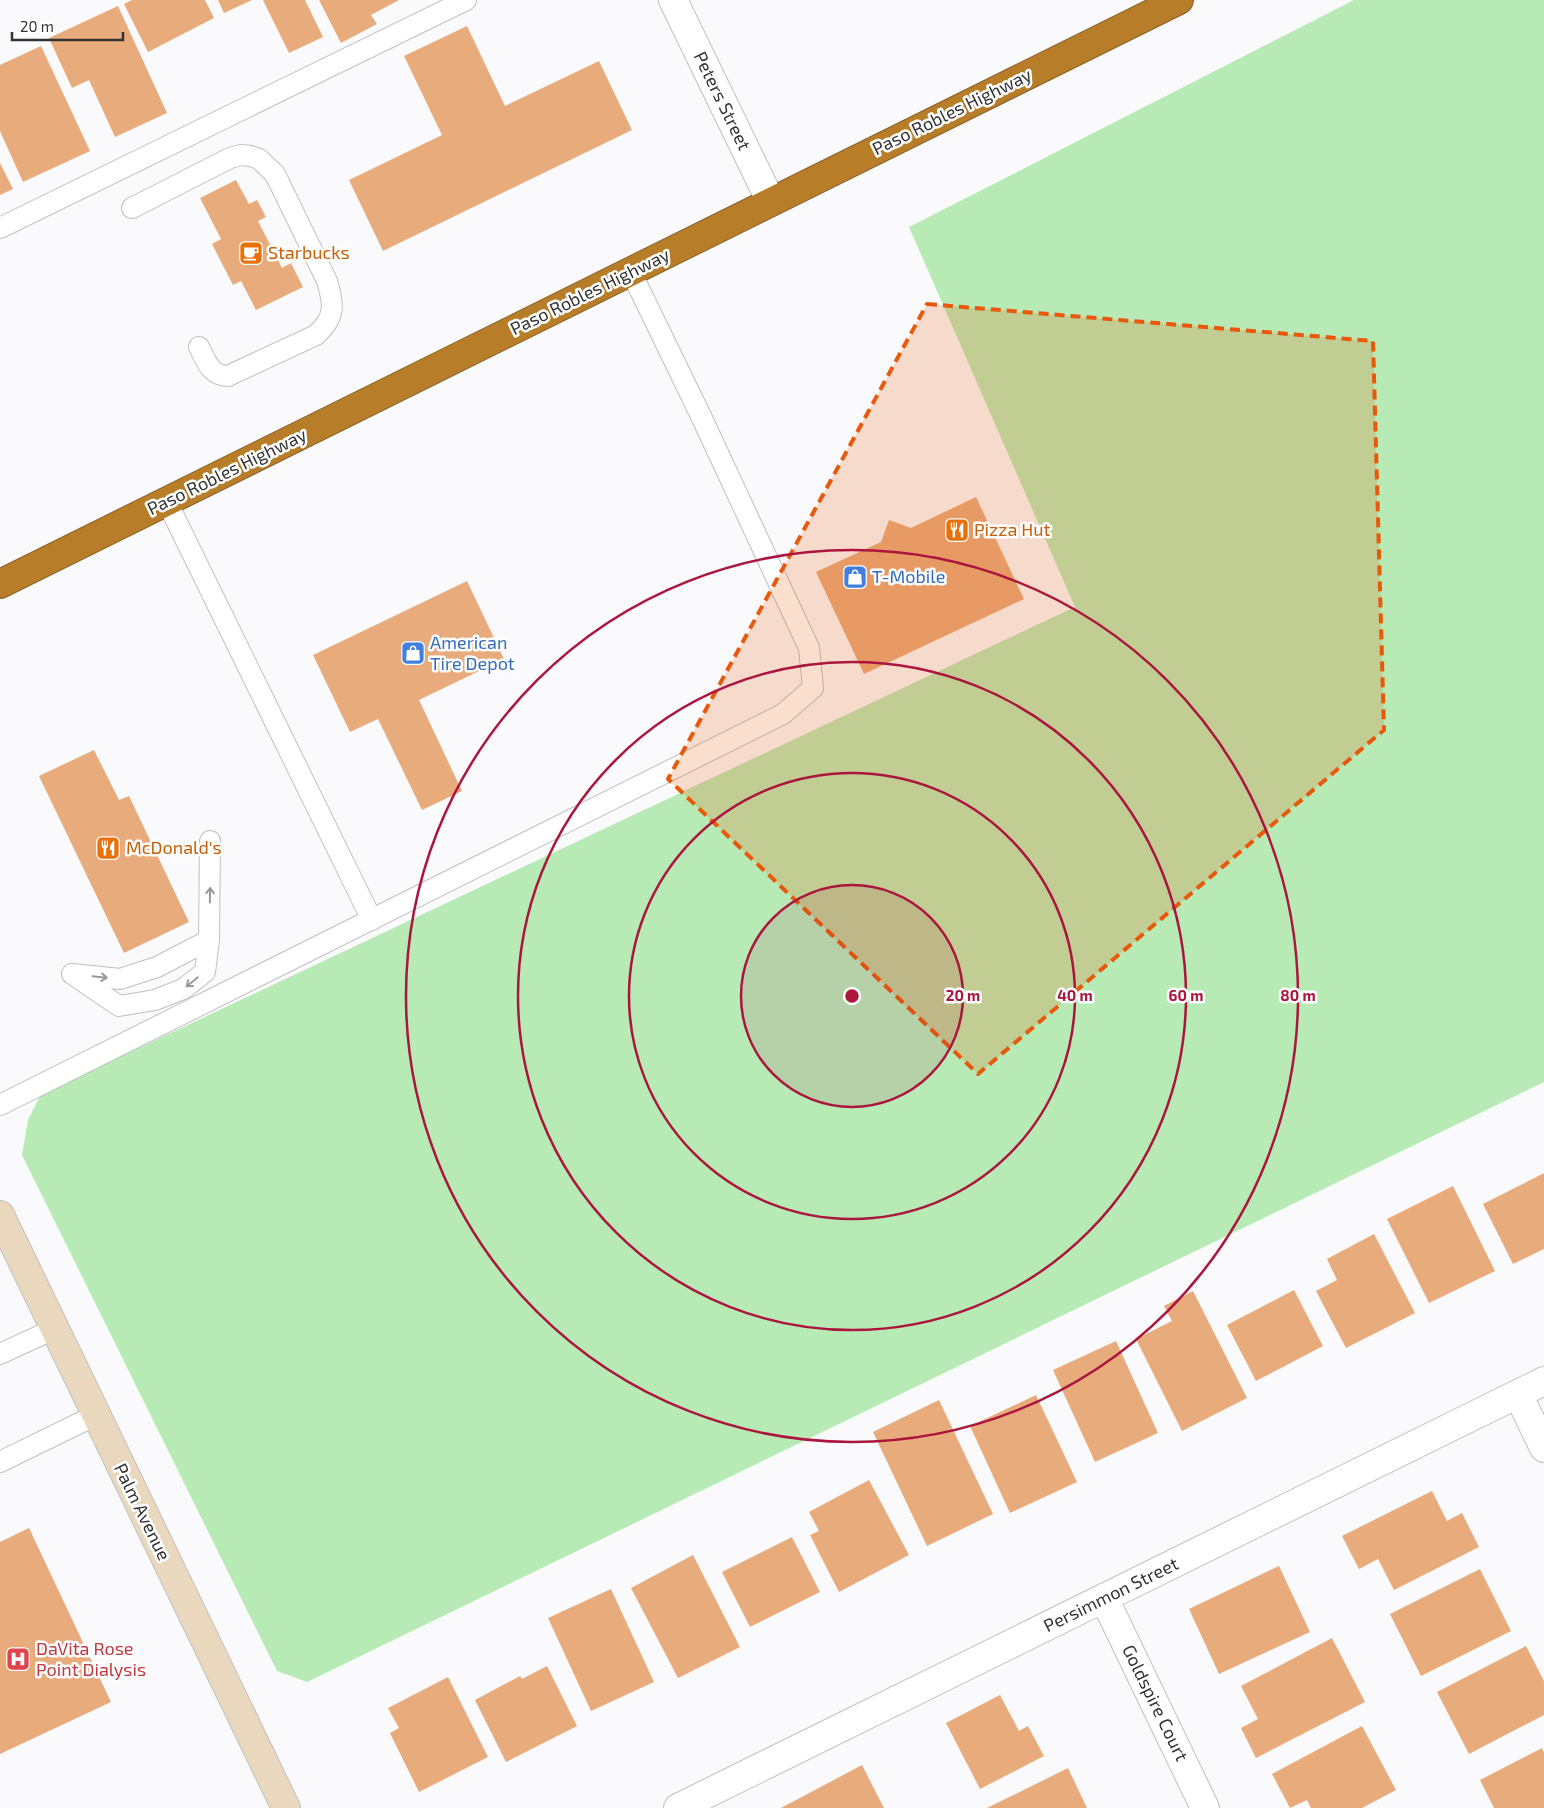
<svg xmlns="http://www.w3.org/2000/svg" width="1544" height="1808" font-family="'Exo 2',sans-serif">
<style>
.green{fill:#b8eab5}
.building{fill:#e8ab7b}
.lines{fill:none;stroke-linecap:round;stroke-linejoin:round}
.lane-casing{stroke:#c0c0c2;stroke-width:22}
.street-casing{stroke:#c0c0c2;stroke-width:30}
.secondary-casing{stroke:#c0c0c2;stroke-width:30}
.highway-casing{stroke:#89632c;stroke-width:30}
.lane{stroke:#fff;stroke-width:20}
.street{stroke:#fff;stroke-width:28}
.secondary{stroke:#e9d8be;stroke-width:28}
.highway{stroke:#b77d28;stroke-width:28}
.oneway{stroke:#99999a}
.marked{fill:#e8590c;fill-opacity:0.2;stroke:#e8590c;stroke-width:4;stroke-dasharray:10 6;stroke-linejoin:round}
.ring{fill:none;stroke:#ab163e;stroke-width:2.5}
.labels{text-anchor:middle;stroke-width:5;stroke-linejoin:round;paint-order:stroke}
.street-label{font-size:18px;fill:#333334;stroke:#fff}
.food-label{font-size:18px;fill:#c56008;stroke:#fff;text-anchor:start}
.shop-label{font-size:18px;fill:#366cbe;stroke:#fff;text-anchor:start}
.health-label{font-size:18px;fill:#be3a42;stroke:#fff;text-anchor:start}
.centre{fill:#ab163e;stroke:#fff;stroke-width:2.5}
.ring-label{font-size:15px;text-anchor:middle;font-weight:bold;fill:#ab163e;stroke:#fff;stroke-width:5;stroke-linejoin:round;paint-order:stroke}
</style>
<rect width="100%" height="100%" fill="#fafafc"/>
<path class="green" d="M 1354,0 L 1544,0 L 1544,1082 L 307,1682 L 277,1671 L 22,1155 L 28,1120 L 41,1094 L 1075,607 L 909,227 Z"/>
<g class="building">
<path d="M 132,0 L 205,0 L 214,18 L 148,52 L 124,4 Z"/>
<path d="M 218,0 L 252,0 L 224,13 Z"/>
<path d="M 263,0 L 305,0 L 323,37 L 289,53 Z"/>
<path d="M 319,0 L 399,0 L 371,15 L 377,24 L 341,43 Z"/>
<path d="M 118,6 L 167,113 L 115,137 L 89,80 L 72,88 L 49,38 Z"/>
<path d="M 467,26 L 505,106 L 599,61 L 632,130 L 383,251 L 349,180 L 442,135 L 404,56 Z"/>
<path d="M 41,46 L 90,151 L 23,182 L 0,131 L 0,65 Z"/>
<path d="M 0,163 L 13,189 L 0,195 Z"/>
<path d="M 236,180 L 249,204 L 257,200 L 266,217 L 258,221 L 282,268 L 291,263 L 303,287 L 256,310 L 241,281 L 233,285 L 212,244 L 221,239 L 200,198 Z"/>
<path d="M 976,497 L 1024,599 L 864,674 L 816,572 L 881,542 L 889,520 L 911,528 Z"/>
<path d="M 467,581 L 504,659 L 419,700 L 462,791 L 422,810 L 378,719 L 350,732 L 313,655 Z"/>
<path d="M 94,750 L 119,800 L 129,796 L 189,922 L 124,953 L 39,776 Z"/>
<path d="M 1544,1173 L 1544,1249 L 1513,1264 L 1483,1204 Z"/>
<path d="M 1453,1186 L 1495,1271 L 1429,1303 L 1387,1219 Z"/>
<path d="M 1374,1234 L 1415,1313 L 1346,1348 L 1316,1291 L 1337,1280 L 1327,1259 Z"/>
<path d="M 1294,1290 L 1323,1346 L 1256,1381 L 1227,1325 Z"/>
<path d="M 1193,1291 L 1247,1398 L 1182,1431 L 1136,1339 L 1172,1321 L 1164,1306 Z"/>
<path d="M 1116,1341 L 1158,1433 L 1095,1462 L 1053,1370 Z"/>
<path d="M 1036,1395 L 1077,1482 L 1010,1513 L 970,1426 Z"/>
<path d="M 939,1400 L 993,1514 L 927,1546 L 873,1432 Z"/>
<path d="M 869,1480 L 909,1555 L 839,1592 L 810,1535 L 819,1531 L 809,1512 Z"/>
<path d="M 1432,1491 L 1447,1521 L 1462,1513 L 1479,1547 L 1394,1590 L 1378,1559 L 1359,1569 L 1342,1536 Z"/>
<path d="M 29,1528 L 111,1702 L 0,1754 L 0,1542 Z"/>
<path d="M 792,1537 L 820,1592 L 750,1627 L 722,1572 Z"/>
<path d="M 693,1555 L 740,1647 L 678,1678 L 631,1588 Z"/>
<path d="M 1279,1566 L 1310,1632 L 1219,1674 L 1189,1609 Z"/>
<path d="M 1480,1569 L 1511,1631 L 1421,1676 L 1390,1614 Z"/>
<path d="M 611,1589 L 654,1682 L 591,1711 L 548,1618 Z"/>
<path d="M 1332,1638 L 1365,1702 L 1256,1758 L 1241,1728 L 1258,1719 L 1241,1686 Z"/>
<path d="M 1526,1646 L 1544,1681 L 1544,1715 L 1469,1754 L 1437,1692 Z"/>
<path d="M 547,1666 L 577,1726 L 506,1762 L 475,1700 L 520,1676 L 522,1679 Z"/>
<path d="M 448,1677 L 488,1757 L 419,1792 L 390,1733 L 399,1728 L 388,1708 Z"/>
<path d="M 1000,1695 L 1019,1731 L 1028,1726 L 1044,1756 L 980,1789 L 946,1723 Z"/>
<path d="M 1362,1726 L 1396,1790 L 1362,1808 L 1311,1808 L 1307,1800 L 1290,1808 L 1272,1774 Z"/>
<path d="M 1542,1748 L 1544,1753 L 1544,1808 L 1494,1808 L 1480,1780 Z"/>
<path d="M 862,1765 L 884,1808 L 781,1808 Z"/>
<path d="M 1068,1768 L 1087,1808 L 987,1808 Z"/>
</g>
<g class="lines">
<g class="lane-casing">
<g id="lane">
<path d="M 132,208 L 230,158 L 241,155 L 251,156 L 259,159 L 275,174 L 327,281 C 334,305 336,317 316,335 L 228,376 C 211,376 206,361 199,347"/>
<path d="M 0,228 L 466,0"/>
<path d="M 167,502 L 372,920"/>
<path d="M 209,940 L 205,972 L 183,989 L 155,1000 L 119,1006 L 72,974 L 120,979 L 157,967 L 209,940 L 210,841"/>
<path d="M 0,1105 L 783,714 L 813,688 L 809,648 L 700,414 L 631,272"/>
<path d="M 0,1354 L 54,1329"/>
<path d="M 0,1462 L 96,1415"/>
</g>
</g>
<g class="street-casing">
<g id="street">
<path d="M 673,0 L 771,202"/>
<path d="M 1518,1394 L 1544,1448"/>
<path d="M 1104,1598 L 1205,1808"/>
<path d="M 678,1808 L 1544,1381"/>
</g>
</g>
<g class="secondary-casing">
<path id="secondary" d="M 0,1215 L 286,1808"/>
</g>
<g class="highway-casing">
<path id="highway" d="M 0,584 L 1179,0"/>
</g>
<use href="#lane" class="lane"/>
<use href="#street" class="street"/>
<use href="#secondary" class="secondary"/>
<use href="#highway" class="highway"/>
</g>
<defs><path id="oneway-shaft" d="M-6 0H5M1.5-3L5.5 0L1.5 3" fill="none" stroke-width="1.6" stroke-linecap="round" stroke-linejoin="round" transform="scale(1.25)"/></defs>
<g class="oneway">
<use href="#oneway-shaft" transform="translate(210 895) rotate(-89)"/>
<use href="#oneway-shaft" transform="translate(100 977) rotate(6)"/>
<use href="#oneway-shaft" transform="translate(192 982) rotate(141)"/>
</g>
<path class="marked" d="M 927,304 L 1373,341 L 1384,730 L 978,1074 L 668,779 Z"/>
<circle cx="852" cy="996" r="111" fill="#ab163e" fill-opacity=".12"/>
<g class="ring">
<circle cx="852" cy="996" r="111"/>
<circle cx="852" cy="996" r="223"/>
<circle cx="852" cy="996" r="334"/>
<circle cx="852" cy="996" r="446"/>
</g>
<defs>
<g id="cafe-square" transform="scale(1.25)"><rect x="-9" y="-9" width="18" height="18" rx="4" fill="#e8710a" stroke="#fff"/><path d="M-5.5-4.5H6V0H3Q3 3.5 0 3.5H-2.5Q-5.5 3.5-5.5 0ZM3-3.2v2h1.7v-2ZM-6 4.5H4V6H-6Z" fill="#fff"/></g>
<g id="restaurant-square" transform="scale(1.25)"><rect x="-9" y="-9" width="18" height="18" rx="4" fill="#e8710a" stroke="#fff"/><path d="M-5-6h1v4h1v-4h1v4h1v-4h1v5L-1.5 .5V6h-2V.5L-5-1ZM5-6V6H3V1.5H1.5Q1.5-4 5-6Z" fill="#fff"/></g>
<g id="shop-square" transform="scale(1.25)"><rect x="-9" y="-9" width="18" height="18" rx="4" fill="#3f7fe0" stroke="#fff"/><path d="M-5-2.5h2.3a2.7 3.5 0 0 1 5.4 0H5L5.5 6h-11ZM-1.5-2.5h3a1.5 2.3 0 0 0-3 0Z" fill="#fff"/></g>
<g id="hospital-square" transform="scale(1.25)"><rect x="-9" y="-9" width="18" height="18" rx="4" fill="#e0444e" stroke="#fff"/><path d="M-5-5h3v3.5h4V-5h3V5h-3V1.5h-4V5h-3Z" fill="#fff"/></g>
</defs>
<g fill-rule="evenodd">
<use href="#cafe-square" x="251" y="253"/>
<use href="#restaurant-square" x="957" y="530"/>
<use href="#shop-square" x="855" y="577"/>
<use href="#shop-square" x="413" y="653"/>
<use href="#restaurant-square" x="108" y="848"/>
<use href="#hospital-square" x="18" y="1659"/>
</g>
<g class="labels">
<g class="street-label">
<text transform="translate(722 101) rotate(64)" y="6">Peters Street</text>
<text transform="translate(952 112) rotate(-26)" y="6">Paso Robles Highway</text>
<text transform="translate(590 292) rotate(-26)" y="6">Paso Robles Highway</text>
<text transform="translate(227 472) rotate(-26)" y="6">Paso Robles Highway</text>
<text transform="translate(142 1512) rotate(64)" y="6">Palm Avenue</text>
<text transform="translate(1111 1595) rotate(-26)" y="6">Persimmon Street</text>
<text transform="translate(1155 1703) rotate(64)" y="6">Goldspire Court</text>
</g>
<g class="food-label">
<text x="268" y="259">Starbucks</text>
<text x="974" y="536">Pizza Hut</text>
<text x="126" y="854">McDonald's</text>
</g>
<g class="shop-label">
<text x="872" y="583">T-Mobile</text>
<text x="430" y="649">American<tspan x="430" dy="21">Tire Depot</tspan></text>
</g>
<g class="health-label">
<text x="36" y="1655">DaVita Rose<tspan x="36" dy="21">Point Dialysis</tspan></text>
</g>
</g>
<circle cx="852" cy="996" r="8" class="centre"/>
<g class="ring-label">
<text x="963" y="1001">20 m</text>
<text x="1075" y="1001">40 m</text>
<text x="1186" y="1001">60 m</text>
<text x="1298" y="1001">80 m</text>
</g>
<path d="M12 32v8h111v-8" fill="none" stroke="#333334" stroke-width="2.5"/>
<text x="20" y="32" font-size="15" fill="#333334" stroke="#ffffff" stroke-width="4" paint-order="stroke">20 m</text>
</svg>
